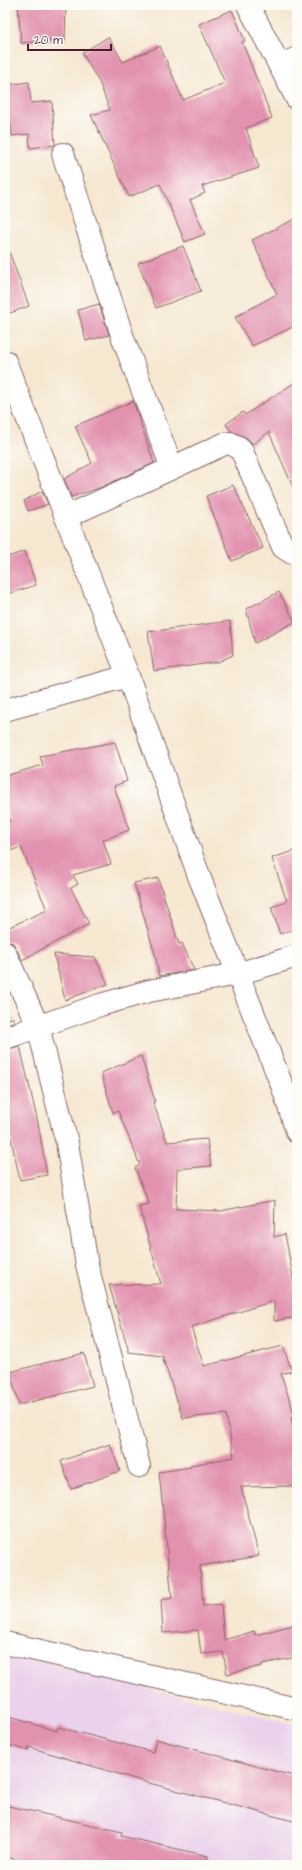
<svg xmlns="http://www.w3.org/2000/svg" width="302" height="1870" font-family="'Architects Daughter',sans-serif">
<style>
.built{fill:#ebd1eb}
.building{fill:#e292af}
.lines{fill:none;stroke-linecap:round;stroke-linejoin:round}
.street-casing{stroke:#866565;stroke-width:24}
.street{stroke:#fff;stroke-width:22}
</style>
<rect width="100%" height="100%" fill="#fdfcf7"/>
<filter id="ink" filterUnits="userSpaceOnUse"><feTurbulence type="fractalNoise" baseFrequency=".025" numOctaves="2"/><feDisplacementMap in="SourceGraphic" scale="8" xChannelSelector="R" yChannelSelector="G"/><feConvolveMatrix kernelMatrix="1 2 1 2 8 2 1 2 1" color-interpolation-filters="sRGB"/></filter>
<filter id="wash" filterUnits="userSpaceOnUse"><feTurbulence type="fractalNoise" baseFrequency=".012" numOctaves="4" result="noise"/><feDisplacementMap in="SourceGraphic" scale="16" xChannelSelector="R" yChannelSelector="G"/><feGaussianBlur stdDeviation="0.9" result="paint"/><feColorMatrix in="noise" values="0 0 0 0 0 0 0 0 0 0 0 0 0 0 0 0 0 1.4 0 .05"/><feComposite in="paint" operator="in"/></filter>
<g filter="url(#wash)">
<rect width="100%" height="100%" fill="#f6e7d1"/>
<path class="built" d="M 5,1653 L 297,1725 L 297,1865 L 5,1865 Z"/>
<g id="blocks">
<g class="building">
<path d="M 18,5 L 66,5 L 65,40 L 21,43 Z"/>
<path d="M 232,10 L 245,41 L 242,42 L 272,118 L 246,128 L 259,168 L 202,186 L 205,193 L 190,200 L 205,234 L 185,242 L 160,184 L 129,197 L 91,115 L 110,110 L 99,82 L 82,53 L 108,37 L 123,62 L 160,46 L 183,100 L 225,83 L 199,24 Z"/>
<path d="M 29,82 L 31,103 L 52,101 L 55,145 L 30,148 L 29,134 L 12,136 L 10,117 L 5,118 L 5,85 Z"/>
<path d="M 297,218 L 297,335 L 293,327 L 252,346 L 235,317 L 277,294 L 252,240 Z"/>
<path d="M 183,246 L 201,291 L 156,308 L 138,263 Z"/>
<path d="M 5,249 L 8,249 L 29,306 L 5,315 Z"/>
<path d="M 99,304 L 109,335 L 86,341 L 78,310 Z"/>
<path d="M 297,381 L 297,496 L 269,432 L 253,444 L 247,438 L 231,431 L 226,424 L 243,412 L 245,415 Z"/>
<path d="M 133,401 L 154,463 L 99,488 L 71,497 L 64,479 L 92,463 L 75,426 Z"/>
<path d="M 233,485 L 263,548 L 232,561 L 206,496 Z"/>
<path d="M 42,491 L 48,504 L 28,511 L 24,501 Z"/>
<path d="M 25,551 L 36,585 L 5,595 L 5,558 Z"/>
<path d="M 279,592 L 295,622 L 255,643 L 246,609 Z"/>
<path d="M 230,621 L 233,655 L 218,662 L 154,671 L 148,632 Z"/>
<path d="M 115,742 L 127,781 L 114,786 L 129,830 L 103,840 L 111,864 L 73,875 L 78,884 L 71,888 L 89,924 L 22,960 L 13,943 L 5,941 L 5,929 L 47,910 L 21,847 L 5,853 L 5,822 L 10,821 L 5,803 L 5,776 L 43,765 L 40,756 Z"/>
<path d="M 297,850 L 297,928 L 280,934 L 271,907 L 287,902 L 272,858 Z"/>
<path d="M 158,878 L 179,944 L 182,943 L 194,970 L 159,976 L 156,958 L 134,883 Z"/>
<path d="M 54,954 L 95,957 L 108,984 L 65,1000 Z"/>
<path d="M 14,1018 L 15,1021 L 5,1025 L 5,1019 Z"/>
<path d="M 20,1046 L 38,1123 L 47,1175 L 20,1180 L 5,1111 L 5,1050 Z"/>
<path d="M 141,1056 L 155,1101 L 153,1102 L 167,1142 L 207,1139 L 211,1166 L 177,1169 L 176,1209 L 221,1211 L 275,1200 L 274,1237 L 285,1234 L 297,1299 L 297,1317 L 274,1321 L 274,1301 L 191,1327 L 204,1366 L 283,1346 L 292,1371 L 281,1374 L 295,1417 L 291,1417 L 297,1444 L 297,1486 L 241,1487 L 259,1556 L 200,1566 L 203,1606 L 221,1604 L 224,1640 L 254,1631 L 255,1635 L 297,1624 L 297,1657 L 262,1664 L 262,1666 L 227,1674 L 223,1652 L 201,1654 L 198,1630 L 163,1633 L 161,1600 L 172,1598 L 159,1472 L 191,1467 L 191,1465 L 234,1457 L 226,1414 L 183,1418 L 162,1356 L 129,1352 L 109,1285 L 161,1284 L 139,1206 L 149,1204 L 135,1168 L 140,1165 L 118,1111 L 113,1113 L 101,1073 Z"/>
<path d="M 84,1353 L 93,1386 L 19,1405 L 10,1372 Z"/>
<path d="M 110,1444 L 120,1471 L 71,1489 L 61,1461 Z"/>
<path d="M 5,1716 L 57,1731 L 58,1727 L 153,1752 L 156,1739 L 297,1777 L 297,1822 L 145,1782 L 29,1747 L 28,1751 L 5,1744 Z"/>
<path d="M 5,1805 L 122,1832 L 121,1836 L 208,1856 L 207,1865 L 42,1865 L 5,1857 Z"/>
</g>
</g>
</g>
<g filter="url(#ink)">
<use href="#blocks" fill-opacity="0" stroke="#866565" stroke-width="1"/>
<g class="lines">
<g class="street-casing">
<g id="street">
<path d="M 248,5 L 297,99"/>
<path d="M 280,66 L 297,58"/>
<path d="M 63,154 L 124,341 L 172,468"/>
<path d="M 5,361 L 128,676 L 199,876 L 283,1088 L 297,1132"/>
<path d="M 66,517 L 224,444 L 230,443 L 241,449 L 283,547 L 292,553 L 297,554"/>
<path d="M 5,710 L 128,676"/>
<path d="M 5,953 L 38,1026 L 67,1143 L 87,1265 L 139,1466"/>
<path d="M 5,1038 L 100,1005 L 149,991 L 237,974 L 297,956"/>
<path d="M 5,1643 L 297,1709"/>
</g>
</g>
<use href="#street" class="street"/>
</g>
</g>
<rect width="302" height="1870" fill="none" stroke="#fdfcf7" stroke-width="20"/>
<path d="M28 44v6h83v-6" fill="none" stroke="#4a1f2b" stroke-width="2"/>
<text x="34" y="44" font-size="12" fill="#4a1f2b" stroke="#fdfcf7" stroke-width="3" paint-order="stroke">20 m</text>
</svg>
